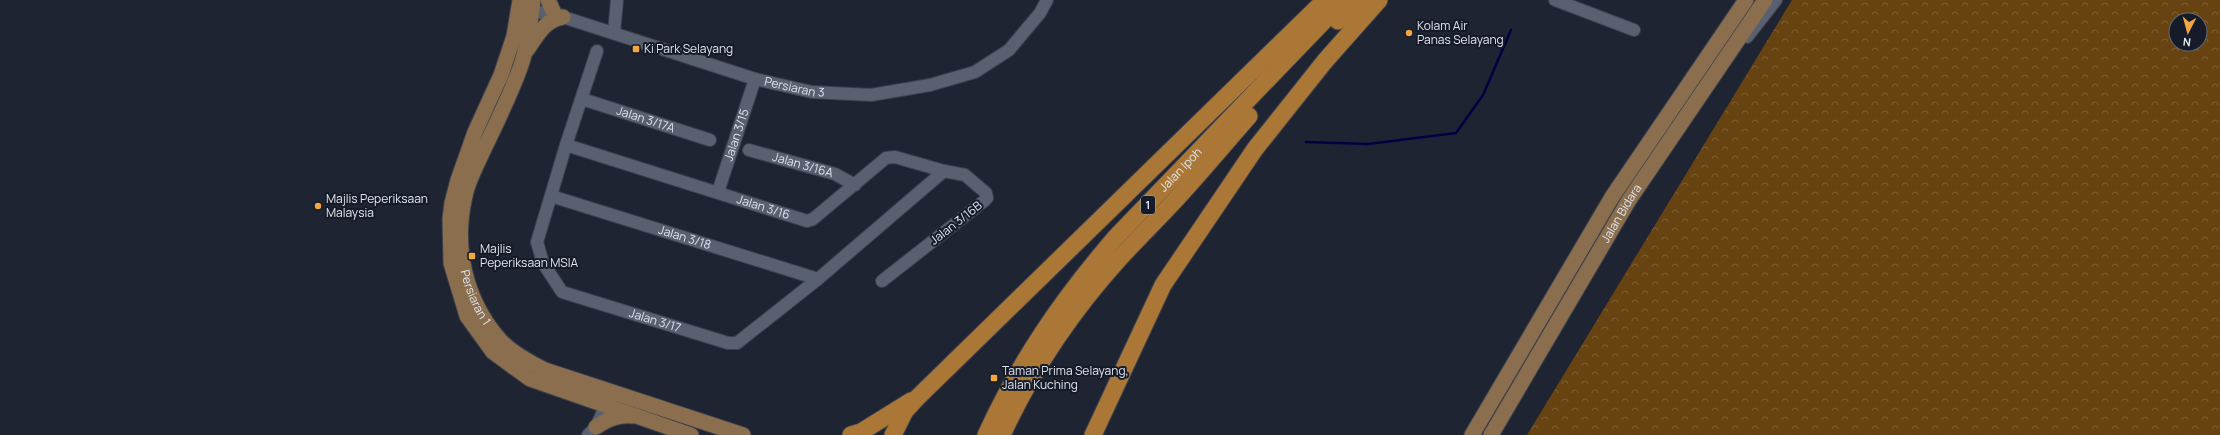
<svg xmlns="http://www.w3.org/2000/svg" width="2220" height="435" font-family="Manrope,sans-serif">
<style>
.forest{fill:url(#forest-crowns);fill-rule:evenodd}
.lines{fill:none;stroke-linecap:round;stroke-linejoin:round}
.stream{stroke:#030042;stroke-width:2.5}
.minor-casing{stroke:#3c414d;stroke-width:14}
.major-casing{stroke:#3c414d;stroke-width:17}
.highway-casing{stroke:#3c414d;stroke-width:19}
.minor{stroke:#596070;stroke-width:12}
.major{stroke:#8a6e4e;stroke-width:15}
.highway{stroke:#ab7737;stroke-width:17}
.poi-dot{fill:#f2a541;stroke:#151b28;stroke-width:1.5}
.labels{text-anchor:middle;stroke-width:4;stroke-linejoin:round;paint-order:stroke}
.shield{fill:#151b28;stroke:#a2a8b2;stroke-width:1}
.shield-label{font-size:11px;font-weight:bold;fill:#dfe4ed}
.poi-label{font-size:12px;fill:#dfe4ed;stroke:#151b28;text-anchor:start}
.street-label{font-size:12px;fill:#dfe4ed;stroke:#151b28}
</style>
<defs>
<pattern id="forest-crowns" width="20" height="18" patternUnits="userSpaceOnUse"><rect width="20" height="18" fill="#674312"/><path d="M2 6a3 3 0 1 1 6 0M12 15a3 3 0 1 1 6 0" fill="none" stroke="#7c5e35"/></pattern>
</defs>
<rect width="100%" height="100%" fill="#1e2432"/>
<path class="forest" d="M 1792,0 L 2220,0 L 2220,435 L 1527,435 ZM 2176,20 L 2200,20 L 2200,44 L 2176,44 Z"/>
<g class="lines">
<path class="stream" d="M 1306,142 L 1368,144 L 1456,133 L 1483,95 L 1511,30"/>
<g class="minor-casing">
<g id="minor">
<path d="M 1555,0 L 1634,30"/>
<path id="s1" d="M 524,9 L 563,17 L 755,79 L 812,92 L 871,95 L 930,85 L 975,72 L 1009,50 L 1040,13 L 1047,0"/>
<path d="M 614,33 L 617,0"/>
<path d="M 1747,37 L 1776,0"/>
<path id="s2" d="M 597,51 L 566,145 L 537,242 L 543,263 L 562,292 L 728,343 L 737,343 L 818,279 L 944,171"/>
<path id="s3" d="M 582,99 L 710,140"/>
<path id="s4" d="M 566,145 L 807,221 L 813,219 L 886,158 L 895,157 L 944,171 L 965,175 L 986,193 L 987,198 L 984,201 L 882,281"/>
<path id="s5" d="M 749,150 L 835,174 L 855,185"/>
<path id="s6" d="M 718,192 L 755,79"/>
<path id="s7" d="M 551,196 L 818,279"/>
<path d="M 588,435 L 596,427 L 609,398"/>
</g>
</g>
<g class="major-casing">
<g id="major">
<path d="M 520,0 L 514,36 L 501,75 L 475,132 L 458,180 L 452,203 L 450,219 L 451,263 L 467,316 L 493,352 L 530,379 L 691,435"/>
<path id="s8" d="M 533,0 C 530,23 528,46 520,68 C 510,96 496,124 483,151 C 477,165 468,180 465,196 C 453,247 465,300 500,340 C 512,353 529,362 545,370 L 743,435"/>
<path d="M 548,0 L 555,15"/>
<path d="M 527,50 C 537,36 544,20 563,17"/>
<path d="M 596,427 C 608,419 617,415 632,416"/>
<path d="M 1472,435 L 1612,197 L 1746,0"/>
<path id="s9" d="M 1491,435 L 1629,200 L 1765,0"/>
</g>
</g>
<g class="highway-casing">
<g id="highway">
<path d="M 1338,21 L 1359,0"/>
<path d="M 851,435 L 861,432 L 911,401"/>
<path d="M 893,435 L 905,411 L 917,398 L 1325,0"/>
<path id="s10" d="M 986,435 C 1021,359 1061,301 1115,238 L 1344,0"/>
<path d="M 1002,435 C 1031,372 1072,311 1119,259 C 1138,238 1160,217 1179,196 C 1203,170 1226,142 1249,116"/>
<path d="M 1093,435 L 1163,285 L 1255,149 L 1325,61 L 1379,0"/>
</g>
</g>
<use href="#minor" class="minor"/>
<use href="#major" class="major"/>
<use href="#highway" class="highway"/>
</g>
<g class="poi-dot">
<circle cx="1409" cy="33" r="4"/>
<rect x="632" y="45" width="8" height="8" rx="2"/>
<circle cx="318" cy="206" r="4"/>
<rect x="468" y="252" width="8" height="8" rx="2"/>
<rect x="990" y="374" width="8" height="8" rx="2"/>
</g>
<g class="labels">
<rect class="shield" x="1141" y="196" width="14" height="18" rx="3"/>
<g class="shield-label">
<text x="1148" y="209">1</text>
</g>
<g class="poi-label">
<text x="1417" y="30">Kolam Air<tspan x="1417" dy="14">Panas Selayang</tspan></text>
<text x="644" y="53">Ki Park Selayang</text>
<text x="326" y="203">Majlis Peperiksaan<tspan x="326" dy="14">Malaysia</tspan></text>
<text x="480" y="253">Majlis<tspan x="480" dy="14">Peperiksaan MSIA</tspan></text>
<text x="1002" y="375">Taman Prima Selayang,<tspan x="1002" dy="14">Jalan Kuching</tspan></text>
</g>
<g class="street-label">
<text dy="4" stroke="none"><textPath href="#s1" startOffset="282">Persiaran 3</textPath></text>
<text dy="4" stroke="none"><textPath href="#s3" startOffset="67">Jalan 3/17A</textPath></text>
<text dy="4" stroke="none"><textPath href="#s6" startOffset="60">Jalan 3/15</textPath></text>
<text dy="4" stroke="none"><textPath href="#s5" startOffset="56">Jalan 3/16A</textPath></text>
<text dy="4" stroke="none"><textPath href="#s10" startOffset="331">Jalan Ipoh</textPath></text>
<text dy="4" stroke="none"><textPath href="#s4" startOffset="207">Jalan 3/16</textPath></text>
<text dy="4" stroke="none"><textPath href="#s9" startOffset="257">Jalan Bidara</textPath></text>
<text transform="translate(956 223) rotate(-38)" y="4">Jalan 3/16B</text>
<text dy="4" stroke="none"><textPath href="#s7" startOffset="140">Jalan 3/18</textPath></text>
<text dy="4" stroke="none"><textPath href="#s8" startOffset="313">Persiaran 1</textPath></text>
<text dy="4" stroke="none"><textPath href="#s2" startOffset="354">Jalan 3/17</textPath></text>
</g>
</g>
<g transform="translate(2188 32) rotate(186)"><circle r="19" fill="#151b28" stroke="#666b77"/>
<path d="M0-3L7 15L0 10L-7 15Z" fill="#f2a541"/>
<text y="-6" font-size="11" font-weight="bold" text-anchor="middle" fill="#dfe4ed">N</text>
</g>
</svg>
